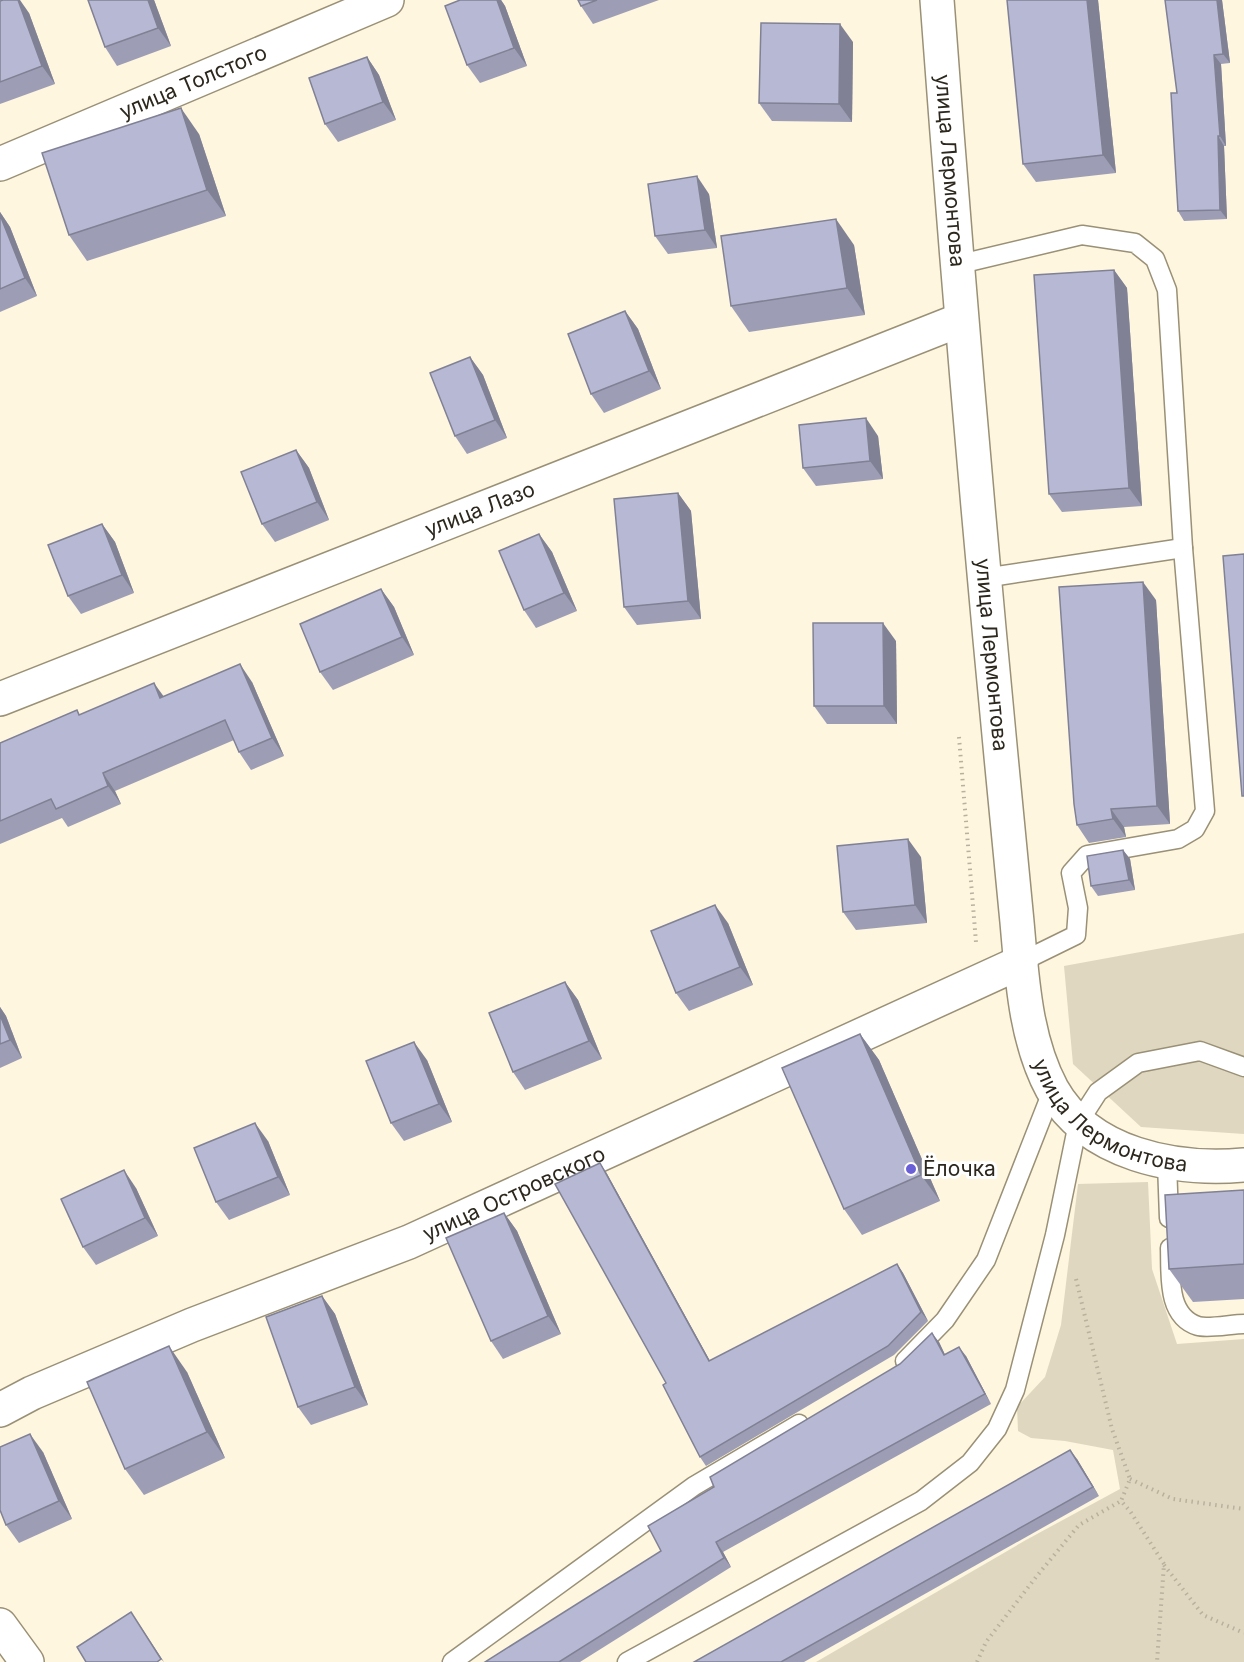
<svg xmlns="http://www.w3.org/2000/svg" width="1244" height="1662" font-family="Inter,sans-serif">
<style>
.green{fill:#dfd7bf}
.lines{fill:none;stroke-linecap:round;stroke-linejoin:round}
.lane-casing{stroke:#9a9076;stroke-width:21}
.street-casing{stroke:#9a9076;stroke-width:36}
.secondary-casing{stroke:#9a9076;stroke-width:36}
.path{stroke:#b8b19e;stroke-width:4;stroke-dasharray:1.5 4.5;stroke-linecap:butt}
.lane{stroke:#fff;stroke-width:18}
.street{stroke:#fff;stroke-width:33}
.secondary{stroke:#fff;stroke-width:33}
.wall{fill:#9d9eb6}
.shaded-wall{fill:#808194}
.building{fill:#b7b8d4;stroke:#808194;stroke-width:1.5}
.poi-dot{fill:#6b5fd8;stroke:#fff;stroke-width:2}
.labels{text-anchor:middle;stroke-width:6;stroke-linejoin:round;paint-order:stroke}
.street-label{font-size:21px;fill:#2c281e;stroke:#fff}
.poi-label{font-size:21px;fill:#2c281e;stroke:#fff;text-anchor:start}
</style>
<rect width="100%" height="100%" fill="#fef6df"/>
<g class="green">
<path d="M 1244,933 L 1244,1134 L 1141,1127 L 1073,1064 L 1064,966 Z"/>
<path d="M 1148,1182 L 1152,1269 L 1177,1344 L 1244,1339 L 1244,1662 L 816,1662 L 1026,1540 L 1120,1489 L 1113,1450 L 1065,1441 L 1031,1438 L 1018,1431 L 1017,1407 L 1045,1377 L 1061,1325 L 1078,1184 Z"/>
</g>
<g class="lines">
<g class="lane-casing">
<g id="lane">
<path d="M 956,265 L 1082,235 L 1135,243 L 1155,259 L 1167,290 L 1183,548 L 1205,811 L 1195,829 L 1178,839 L 1087,855 L 1071,873 L 1078,908 L 1076,935 L 1021,962"/>
<path d="M 984,578 L 1183,548"/>
<path d="M 1167,1163 L 1169,1218"/>
<path d="M 1170,1248 C 1171,1274 1166,1316 1198,1326 C 1208,1329 1232,1324 1244,1324"/>
<path d="M 905,1361 L 945,1320 L 986,1260 L 1053,1089"/>
<path d="M 452,1662 L 694,1486 L 799,1424"/>
<path d="M 627,1662 L 921,1501 L 970,1463 L 997,1429 L 1015,1390 L 1055,1235 L 1078,1123 L 1098,1092 L 1138,1063 L 1200,1051 L 1244,1067"/>
</g>
</g>
<g class="street-casing">
<g id="street">
<path id="s1" d="M 0,164 L 387,0"/>
<path id="s2" d="M 0,699 L 960,320"/>
<path id="s3" d="M 0,1410 L 32,1393 L 192,1325 L 409,1242 L 1021,962"/>
<path d="M 0,1625 L 27,1662"/>
</g>
</g>
<g class="secondary-casing">
<g id="secondary">
<path id="s4" d="M 937,0 C 956,259 978,518 1003,777 C 1008,825 1012,874 1017,922 C 1022,977 1025,1039 1052,1089 C 1089,1155 1175,1171 1244,1165"/>
</g>
</g>
<g class="path">
<path d="M 959,737 L 976,942"/>
<path d="M 1076,1279 L 1112,1429 L 1130,1479 L 1121,1501 L 1130,1511 L 1164,1564 L 1157,1662"/>
<path d="M 1130,1479 L 1173,1499 L 1244,1509"/>
<path d="M 1164,1565 L 1203,1615 L 1244,1633"/>
<path d="M 977,1662 L 986,1642 L 1036,1577 L 1079,1525 L 1121,1501"/>
</g>
<use href="#lane" class="lane"/>
<use href="#street" class="street"/>
<use href="#secondary" class="secondary"/>
</g>
<g class="wall">
<path d="M 154,0 L 171,46 L 117,66 L 105,47 Z"/>
<path d="M 460,0 L 501,0 L 505,6 L 527,66 L 480,83 L 467,65 Z"/>
<path d="M 578,0 L 659,0 L 593,24 L 581,6 Z"/>
<path d="M 1007,0 L 1098,0 L 1116,173 L 1036,182 L 1023,164 Z"/>
<path d="M 1165,0 L 1222,0 L 1230,63 L 1221,64 L 1226,146 L 1224,146 L 1227,219 L 1184,221 L 1178,211 L 1177,93 Z"/>
<path d="M 0,1 L 29,13 L 55,84 L 0,104 Z"/>
<path d="M 853,42 L 852,122 L 772,121 L 759,103 Z"/>
<path d="M 367,57 L 379,75 L 396,120 L 338,142 L 325,124 Z"/>
<path d="M 199,134 L 226,216 L 87,261 L 69,235 Z"/>
<path d="M 709,194 L 717,248 L 668,254 L 655,236 Z"/>
<path d="M 0,212 L 10,227 L 37,296 L 0,312 Z"/>
<path d="M 854,245 L 865,315 L 749,332 L 731,306 Z"/>
<path d="M 1114,270 L 1127,288 L 1142,506 L 1062,512 L 1049,494 Z"/>
<path d="M 625,311 L 638,329 L 661,389 L 604,413 L 591,394 Z"/>
<path d="M 470,357 L 483,375 L 507,438 L 467,454 L 455,436 Z"/>
<path d="M 878,436 L 883,479 L 816,486 L 803,468 Z"/>
<path d="M 296,450 L 309,468 L 329,520 L 275,542 L 262,524 Z"/>
<path d="M 678,493 L 691,511 L 701,619 L 637,625 L 624,607 Z"/>
<path d="M 102,524 L 115,542 L 134,593 L 81,614 L 68,596 Z"/>
<path d="M 539,534 L 552,552 L 577,611 L 536,628 L 524,610 Z"/>
<path d="M 381,589 L 394,607 L 414,655 L 333,690 L 320,672 Z"/>
<path d="M 1156,600 L 1170,824 L 1124,827 L 1126,837 L 1089,843 L 1077,825 Z"/>
<path d="M 896,641 L 897,724 L 827,724 L 814,706 Z"/>
<path d="M 252,682 L 284,756 L 251,770 L 239,752 L 234,740 L 115,791 L 121,804 L 68,827 L 62,818 L 0,844 L 0,743 L 77,710 L 80,715 L 163,697 Z"/>
<path d="M 1123,850 L 1130,859 L 1135,890 L 1098,896 L 1091,886 Z"/>
<path d="M 921,857 L 927,923 L 856,930 L 843,912 Z"/>
<path d="M 728,923 L 753,985 L 689,1011 L 676,993 Z"/>
<path d="M 565,982 L 578,1000 L 602,1059 L 525,1090 L 513,1072 Z"/>
<path d="M 0,1007 L 6,1016 L 22,1058 L 0,1068 Z"/>
<path d="M 860,1034 L 879,1060 L 940,1201 L 862,1235 L 844,1209 Z"/>
<path d="M 427,1060 L 452,1122 L 404,1141 L 391,1123 Z"/>
<path d="M 268,1141 L 290,1195 L 229,1220 L 216,1202 Z"/>
<path d="M 606,1172 L 710,1361 L 897,1264 L 903,1273 L 928,1321 L 894,1355 L 706,1466 L 700,1457 L 666,1383 Z"/>
<path d="M 136,1188 L 158,1236 L 96,1265 L 83,1247 Z"/>
<path d="M 1244,1190 L 1244,1299 L 1193,1302 L 1169,1269 Z"/>
<path d="M 504,1213 L 517,1231 L 561,1334 L 503,1359 L 491,1341 Z"/>
<path d="M 322,1296 L 335,1314 L 368,1405 L 311,1425 L 298,1407 Z"/>
<path d="M 939,1342 L 945,1355 L 966,1356 L 991,1404 L 723,1552 L 731,1567 L 580,1662 L 485,1662 L 661,1551 L 714,1487 Z"/>
<path d="M 187,1372 L 225,1458 L 144,1495 L 125,1469 Z"/>
<path d="M 43,1452 L 72,1519 L 19,1543 L 6,1525 Z"/>
<path d="M 1077,1459 L 1099,1496 L 804,1662 L 694,1662 Z"/>
</g>
<g class="shaded-wall">
<path d="M 18,0 L 20,0 L 29,13 L 55,84 L 42,66 Z"/>
<path d="M 148,0 L 154,0 L 171,46 L 158,28 Z"/>
<path d="M 497,0 L 501,0 L 505,6 L 527,66 L 514,48 Z"/>
<path d="M 1087,0 L 1098,0 L 1116,173 L 1103,155 Z"/>
<path d="M 1217,0 L 1222,0 L 1230,63 L 1223,54 Z"/>
<path d="M 840,24 L 853,42 L 852,122 L 839,104 Z"/>
<path d="M 1214,55 L 1221,64 L 1226,146 L 1220,136 Z"/>
<path d="M 367,57 L 379,75 L 396,120 L 383,102 Z"/>
<path d="M 181,108 L 199,134 L 226,216 L 207,190 Z"/>
<path d="M 1218,136 L 1224,146 L 1227,219 L 1220,210 Z"/>
<path d="M 697,176 L 709,194 L 717,248 L 705,230 Z"/>
<path d="M 0,212 L 10,227 L 37,296 L 25,278 L 0,215 Z"/>
<path d="M 836,219 L 854,245 L 865,315 L 847,288 Z"/>
<path d="M 1114,270 L 1127,288 L 1142,506 L 1129,488 Z"/>
<path d="M 625,311 L 638,329 L 661,389 L 649,371 Z"/>
<path d="M 470,357 L 483,375 L 507,438 L 495,420 Z"/>
<path d="M 866,418 L 878,436 L 883,479 L 870,461 Z"/>
<path d="M 296,450 L 309,468 L 329,520 L 317,502 Z"/>
<path d="M 678,493 L 691,511 L 701,619 L 688,601 Z"/>
<path d="M 102,524 L 115,542 L 134,593 L 122,575 Z"/>
<path d="M 539,534 L 552,552 L 577,611 L 564,593 Z"/>
<path d="M 1143,582 L 1156,600 L 1170,824 L 1157,806 Z"/>
<path d="M 381,589 L 394,607 L 414,655 L 402,637 Z"/>
<path d="M 883,623 L 896,641 L 897,724 L 884,706 Z"/>
<path d="M 240,664 L 252,682 L 284,756 L 272,738 Z"/>
<path d="M 154,683 L 167,701 L 160,698 Z"/>
<path d="M 103,773 L 115,791 L 121,804 L 108,786 Z"/>
<path d="M 1111,809 L 1124,827 L 1126,837 L 1113,819 Z"/>
<path d="M 908,839 L 921,857 L 927,923 L 915,905 Z"/>
<path d="M 1123,850 L 1130,859 L 1135,890 L 1129,880 Z"/>
<path d="M 715,905 L 728,923 L 753,985 L 740,967 Z"/>
<path d="M 565,982 L 578,1000 L 602,1059 L 589,1041 Z"/>
<path d="M 0,1007 L 6,1016 L 22,1058 L 10,1040 L 0,1015 Z"/>
<path d="M 860,1034 L 879,1060 L 940,1201 L 921,1175 Z"/>
<path d="M 414,1042 L 427,1060 L 452,1122 L 439,1104 Z"/>
<path d="M 255,1123 L 268,1141 L 290,1195 L 278,1177 Z"/>
<path d="M 600,1163 L 606,1172 L 715,1370 L 709,1361 Z"/>
<path d="M 124,1170 L 136,1188 L 158,1236 L 145,1218 Z"/>
<path d="M 504,1213 L 517,1231 L 561,1334 L 548,1316 Z"/>
<path d="M 897,1264 L 903,1273 L 928,1321 L 921,1312 Z"/>
<path d="M 322,1296 L 335,1314 L 368,1405 L 355,1387 Z"/>
<path d="M 932,1333 L 939,1342 L 950,1365 L 944,1355 Z"/>
<path d="M 169,1346 L 187,1372 L 225,1458 L 207,1432 Z"/>
<path d="M 959,1347 L 966,1356 L 991,1404 L 985,1394 Z"/>
<path d="M 30,1434 L 43,1452 L 72,1519 L 59,1501 Z"/>
<path d="M 1070,1450 L 1077,1459 L 1099,1496 L 1093,1487 Z"/>
<path d="M 716,1542 L 723,1552 L 731,1567 L 724,1558 Z"/>
<path d="M 131,1612 L 143,1630 L 164,1662 L 161,1659 Z"/>
</g>
<g class="building">
<path d="M 3,0 L 18,0 L 42,66 L 0,82 L 0,1 Z"/>
<path d="M 88,0 L 148,0 L 158,28 L 105,47 Z"/>
<path d="M 460,0 L 497,0 L 514,48 L 467,65 L 445,6 Z"/>
<path d="M 578,0 L 597,0 L 581,6 Z"/>
<path d="M 1007,0 L 1087,0 L 1103,155 L 1023,164 Z"/>
<path d="M 1165,0 L 1217,0 L 1223,54 L 1214,55 L 1220,136 L 1218,136 L 1220,210 L 1178,211 L 1171,93 L 1177,93 Z"/>
<path d="M 761,23 L 840,24 L 839,104 L 759,103 Z"/>
<path d="M 367,57 L 383,102 L 325,124 L 309,78 Z"/>
<path d="M 181,108 L 207,190 L 69,235 L 42,153 Z"/>
<path d="M 697,176 L 705,230 L 655,236 L 648,184 Z"/>
<path d="M 0,215 L 25,278 L 0,289 Z"/>
<path d="M 836,219 L 847,288 L 731,306 L 721,236 Z"/>
<path d="M 1114,270 L 1129,488 L 1049,494 L 1034,275 Z"/>
<path d="M 625,311 L 649,371 L 591,394 L 568,334 Z"/>
<path d="M 470,357 L 495,420 L 455,436 L 430,373 Z"/>
<path d="M 866,418 L 870,461 L 803,468 L 799,425 Z"/>
<path d="M 296,450 L 317,502 L 262,524 L 241,472 Z"/>
<path d="M 678,493 L 688,601 L 624,607 L 614,499 Z"/>
<path d="M 102,524 L 122,575 L 68,596 L 48,545 Z"/>
<path d="M 539,534 L 564,593 L 524,610 L 499,551 Z"/>
<path d="M 1244,554 L 1244,796 L 1242,796 L 1223,556 Z"/>
<path d="M 1143,582 L 1157,806 L 1111,809 L 1113,819 L 1077,825 L 1074,804 L 1059,587 Z"/>
<path d="M 381,589 L 402,637 L 320,672 L 300,624 Z"/>
<path d="M 813,623 L 883,623 L 884,706 L 814,706 Z"/>
<path d="M 240,664 L 272,738 L 239,752 L 225,720 L 103,773 L 108,786 L 56,809 L 51,799 L 0,821 L 0,743 L 77,710 L 79,715 L 154,683 L 160,698 Z"/>
<path d="M 908,839 L 915,905 L 843,912 L 837,846 Z"/>
<path d="M 1123,850 L 1129,880 L 1091,886 L 1087,856 Z"/>
<path d="M 715,905 L 740,967 L 676,993 L 651,931 Z"/>
<path d="M 565,982 L 589,1041 L 513,1072 L 489,1013 Z"/>
<path d="M 0,1015 L 10,1040 L 0,1044 Z"/>
<path d="M 860,1034 L 921,1175 L 844,1209 L 782,1068 Z"/>
<path d="M 414,1042 L 439,1104 L 391,1123 L 366,1061 Z"/>
<path d="M 255,1123 L 278,1177 L 216,1202 L 194,1148 Z"/>
<path d="M 600,1163 L 709,1361 L 897,1264 L 921,1312 L 888,1346 L 700,1457 L 663,1385 L 666,1383 L 555,1184 Z"/>
<path d="M 124,1170 L 145,1218 L 83,1247 L 61,1199 Z"/>
<path d="M 1244,1190 L 1244,1264 L 1169,1269 L 1165,1195 Z"/>
<path d="M 504,1213 L 548,1316 L 491,1341 L 446,1238 Z"/>
<path d="M 322,1296 L 355,1387 L 298,1407 L 266,1317 Z"/>
<path d="M 932,1333 L 944,1355 L 959,1347 L 985,1394 L 716,1542 L 724,1558 L 559,1662 L 485,1662 L 661,1551 L 648,1526 L 714,1487 L 710,1477 L 900,1364 Z"/>
<path d="M 169,1346 L 207,1432 L 125,1469 L 87,1382 Z"/>
<path d="M 30,1434 L 59,1501 L 6,1525 L 0,1510 L 0,1447 Z"/>
<path d="M 1070,1450 L 1093,1487 L 781,1662 L 694,1662 Z"/>
<path d="M 131,1612 L 161,1659 L 157,1662 L 86,1662 L 77,1647 Z"/>
</g>
<circle class="poi-dot" cx="911" cy="1169" r="6"/>
<g class="labels">
<g class="street-label">
<text dy="7" stroke="none"><textPath href="#s1" startOffset="210">улица Толстого</textPath></text>
<text dy="7" stroke="none"><textPath href="#s4" startOffset="171">улица Лермонтова</textPath></text>
<text dy="7" stroke="none"><textPath href="#s2" startOffset="516">улица Лазо</textPath></text>
<text dy="7" stroke="none"><textPath href="#s4" startOffset="657">улица Лермонтова</textPath></text>
<text dy="7" stroke="none"><textPath href="#s4" startOffset="1162">улица Лермонтова</textPath></text>
<text dy="7" stroke="none"><textPath href="#s3" startOffset="558">улица Островского</textPath></text>
</g>
<g class="poi-label">
<text x="923" y="1176">Ёлочка</text>
</g>
</g>
</svg>
